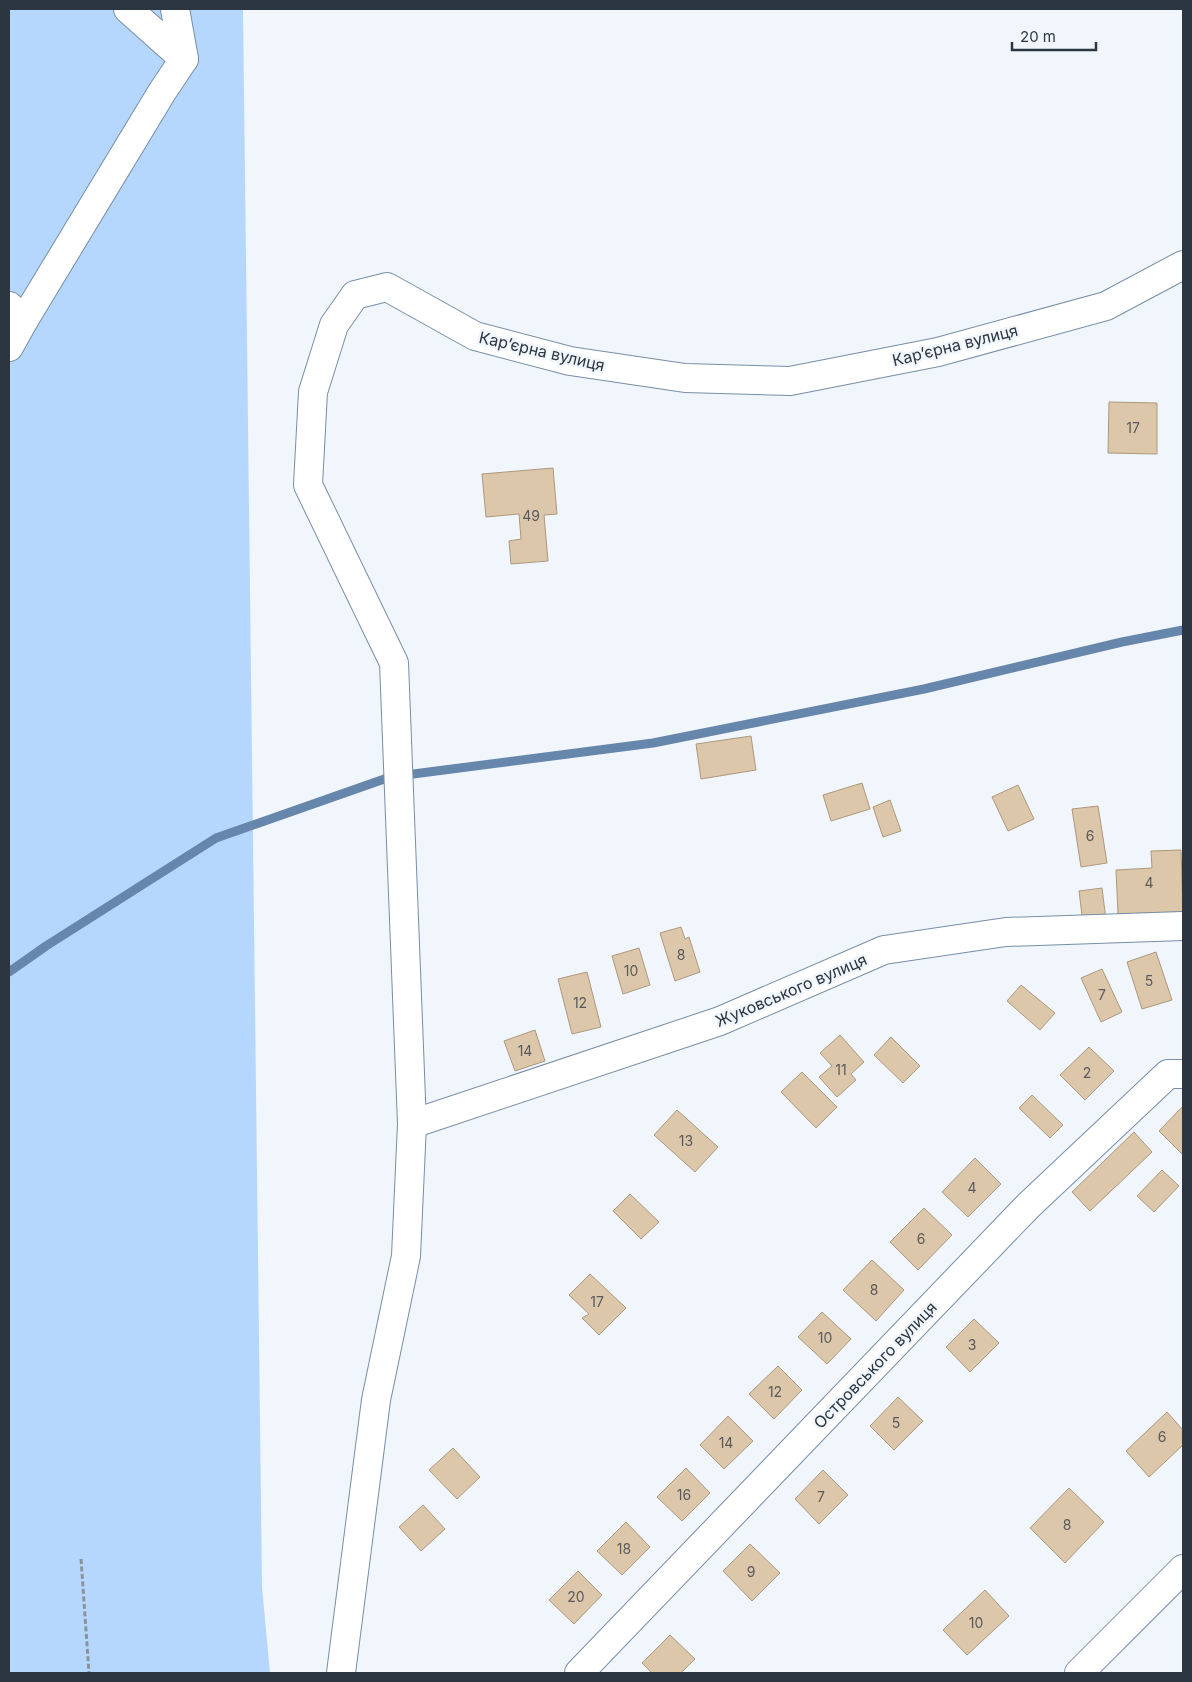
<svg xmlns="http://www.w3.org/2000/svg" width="1192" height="1682" font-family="Inter,sans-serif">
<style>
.green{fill:#b6d7fd}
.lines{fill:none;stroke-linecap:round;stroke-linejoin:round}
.stream{stroke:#6687ab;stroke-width:9}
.building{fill:#ddc7aa;stroke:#ac987c}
.minor-casing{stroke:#778ea7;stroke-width:30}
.path{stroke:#8a929b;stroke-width:3;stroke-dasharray:5 2.5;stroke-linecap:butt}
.minor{stroke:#fff;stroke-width:28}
.labels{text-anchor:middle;stroke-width:5;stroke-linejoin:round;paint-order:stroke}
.number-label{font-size:14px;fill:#585a5b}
.street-label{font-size:16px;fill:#2c3641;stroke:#f1f6fc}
</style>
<rect width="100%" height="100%" fill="#f1f6fc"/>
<path class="green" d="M 9,9 L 243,9 L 262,1587 L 270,1673 L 9,1673 Z"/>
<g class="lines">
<path class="stream" d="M 9,972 L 46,946 L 216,838 L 390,777 L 653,743 L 924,689 L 1122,642 L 1183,630"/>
</g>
<g class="building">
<path d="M 1109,402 L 1157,403 L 1157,454 L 1108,453 Z"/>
<path d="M 553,468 L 557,514 L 544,515 L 548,561 L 511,564 L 509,541 L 521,539 L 519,514 L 486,517 L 482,474 Z"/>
<path d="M 751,736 L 756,770 L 701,779 L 696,744 Z"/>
<path d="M 862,783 L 870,809 L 831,821 L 823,795 Z"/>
<path d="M 1018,785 L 1034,819 L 1008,831 L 992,797 Z"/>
<path d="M 890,800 L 901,831 L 883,837 L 873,807 Z"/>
<path d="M 1098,806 L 1107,863 L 1081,867 L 1072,809 Z"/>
<path d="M 1181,850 L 1183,912 L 1118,914 L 1116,870 L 1152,868 L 1151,851 Z"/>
<path d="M 1102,888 L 1106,920 L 1083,923 L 1079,891 Z"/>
<path d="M 681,927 L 685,939 L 689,937 L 700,972 L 675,981 L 660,933 Z"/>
<path d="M 639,948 L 650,985 L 623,994 L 612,956 Z"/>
<path d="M 1156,952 L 1172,1000 L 1142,1009 L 1127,962 Z"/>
<path d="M 1102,969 L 1122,1012 L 1101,1022 L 1081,978 Z"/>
<path d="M 587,972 L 601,1027 L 572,1034 L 558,979 Z"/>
<path d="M 1021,985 L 1055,1013 L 1040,1030 L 1007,1001 Z"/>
<path d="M 535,1030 L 545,1061 L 515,1071 L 504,1041 Z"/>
<path d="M 840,1035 L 864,1062 L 851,1074 L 856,1080 L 837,1097 L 819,1077 L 832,1066 L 820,1053 Z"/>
<path d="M 891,1037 L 920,1066 L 903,1083 L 874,1055 Z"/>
<path d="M 1089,1047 L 1114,1071 L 1085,1100 L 1060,1075 Z"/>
<path d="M 802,1072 L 837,1107 L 816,1128 L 781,1092 Z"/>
<path d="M 1032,1095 L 1063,1125 L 1050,1138 L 1019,1108 Z"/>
<path d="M 1183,1106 L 1183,1155 L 1159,1131 Z"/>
<path d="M 677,1110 L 718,1147 L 695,1172 L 654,1135 Z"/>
<path d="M 1134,1132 L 1152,1152 L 1090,1211 L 1072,1192 Z"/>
<path d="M 975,1158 L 1001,1184 L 968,1217 L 942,1192 Z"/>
<path d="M 1162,1170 L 1179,1186 L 1154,1212 L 1137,1196 Z"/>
<path d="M 630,1194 L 659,1222 L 641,1239 L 613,1211 Z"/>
<path d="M 924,1208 L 952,1235 L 918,1270 L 890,1242 Z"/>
<path d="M 872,1260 L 904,1290 L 876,1321 L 843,1290 Z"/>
<path d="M 590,1274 L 626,1308 L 599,1335 L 582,1318 L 589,1314 L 569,1295 Z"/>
<path d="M 822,1312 L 851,1339 L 827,1364 L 798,1337 Z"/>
<path d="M 974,1319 L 999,1343 L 970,1372 L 946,1347 Z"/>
<path d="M 778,1366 L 802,1390 L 774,1419 L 749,1394 Z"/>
<path d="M 898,1397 L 923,1421 L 894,1450 L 870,1426 Z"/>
<path d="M 1167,1412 L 1183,1430 L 1183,1445 L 1149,1477 L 1126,1451 Z"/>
<path d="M 728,1416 L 753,1441 L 724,1469 L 700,1445 Z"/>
<path d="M 453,1448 L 480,1477 L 457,1499 L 429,1470 Z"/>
<path d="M 686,1468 L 710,1493 L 682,1521 L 657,1497 Z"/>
<path d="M 823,1470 L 848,1495 L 819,1524 L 795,1499 Z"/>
<path d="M 1069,1488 L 1104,1522 L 1065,1563 L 1030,1528 Z"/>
<path d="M 423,1505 L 445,1529 L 421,1551 L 399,1527 Z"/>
<path d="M 626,1522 L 650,1547 L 622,1575 L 597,1551 Z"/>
<path d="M 750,1544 L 780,1573 L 752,1601 L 723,1571 Z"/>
<path d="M 578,1571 L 602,1595 L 574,1624 L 549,1600 Z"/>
<path d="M 985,1590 L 1009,1616 L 967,1655 L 943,1630 Z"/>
<path d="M 670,1635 L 695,1659 L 681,1673 L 652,1673 L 642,1663 Z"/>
</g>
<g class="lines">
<g class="minor-casing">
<g id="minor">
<path d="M 128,9 L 184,59"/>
<path d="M 9,306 L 24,320 L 9,347"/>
<path d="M 24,320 L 162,92 L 184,59 L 175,9"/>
<path d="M 412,1124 L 720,1021 L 884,950 L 1006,932 L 1183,926"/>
<path d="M 341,1673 L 376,1400 L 406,1256 L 412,1124 L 394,663 L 308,485 L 313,392 L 334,325 L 355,295 L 387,287 L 475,336 L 570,361 L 685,378 L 790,381 L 938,352 L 1106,306 L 1183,265"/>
<path d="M 579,1673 L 1028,1206 L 1168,1074 L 1183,1074"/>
<path d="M 1079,1673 L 1183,1569"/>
</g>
</g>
<path class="path" d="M 81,1559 L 89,1673"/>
<use href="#minor" class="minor"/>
</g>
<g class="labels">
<g class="number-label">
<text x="1133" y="433">17</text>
<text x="531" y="521">49</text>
<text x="1090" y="841">6</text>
<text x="1149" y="888">4</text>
<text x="681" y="960">8</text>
<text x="631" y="976">10</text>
<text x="1149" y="986">5</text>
<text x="1102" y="1000">7</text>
<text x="580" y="1008">12</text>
<text x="525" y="1056">14</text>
<text x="841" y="1075">11</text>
<text x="1087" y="1078">2</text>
<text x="686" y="1146">13</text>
<text x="972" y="1193">4</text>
<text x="921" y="1244">6</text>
<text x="874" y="1295">8</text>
<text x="597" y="1307">17</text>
<text x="825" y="1343">10</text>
<text x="972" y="1350">3</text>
<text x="775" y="1397">12</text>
<text x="896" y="1428">5</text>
<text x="1162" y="1442">6</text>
<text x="726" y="1448">14</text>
<text x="684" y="1500">16</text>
<text x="821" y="1502">7</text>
<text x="1067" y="1530">8</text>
<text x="624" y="1554">18</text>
<text x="751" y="1577">9</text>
<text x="576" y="1602">20</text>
<text x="976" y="1628">10</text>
</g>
<g class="street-label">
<text transform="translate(955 345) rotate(-14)" y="6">Карʼєрна вулиця</text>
<text transform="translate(542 351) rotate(13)" y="6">Карʼєрна вулиця</text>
<text transform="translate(791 990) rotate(-23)" y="6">Жуковського вулиця</text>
<text transform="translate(875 1365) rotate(-46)" y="6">Островського вулиця</text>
</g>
</g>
<rect width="1192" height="1682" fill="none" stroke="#2c3641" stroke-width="20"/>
<path d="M1012 42v8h84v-8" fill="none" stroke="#2c3641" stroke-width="2.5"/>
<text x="1020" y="42" font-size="15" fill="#2c3641" stroke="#f1f6fc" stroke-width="4" paint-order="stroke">20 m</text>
</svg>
